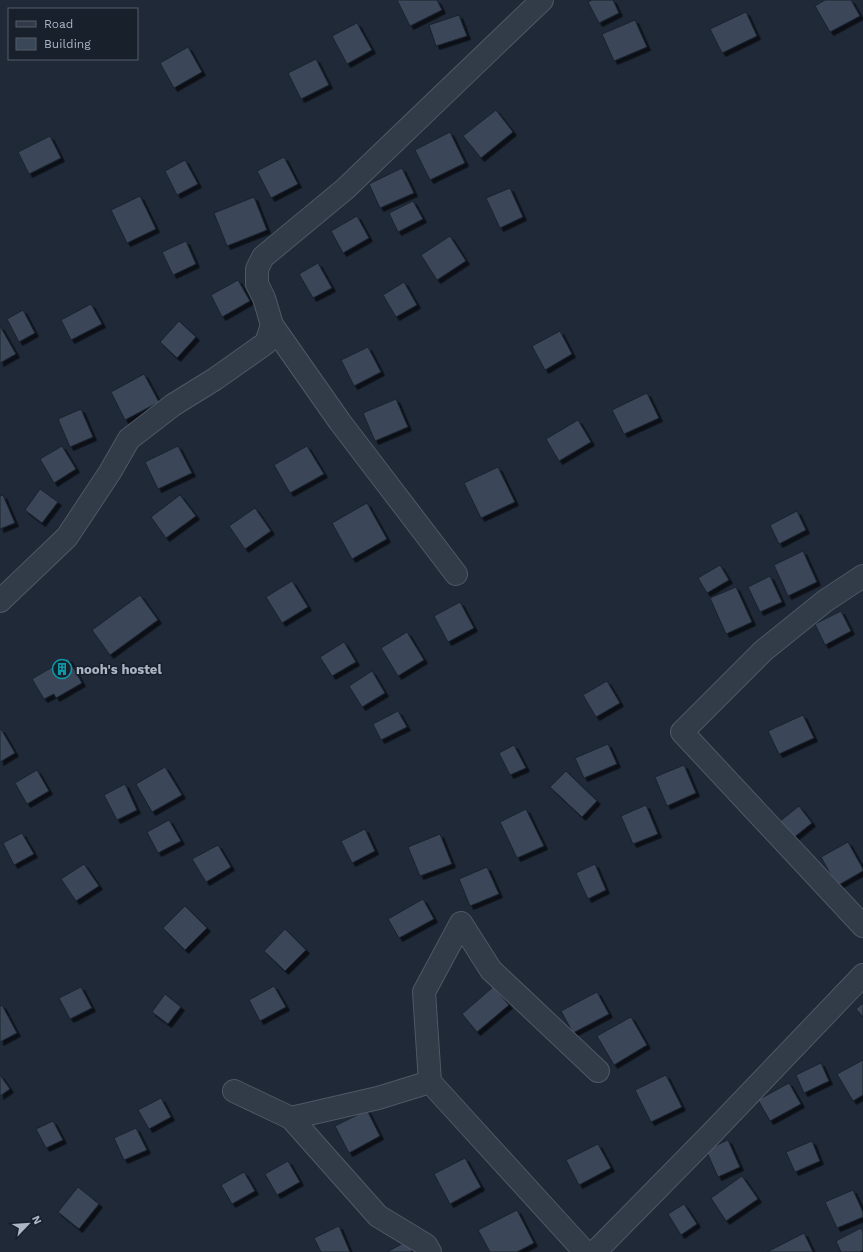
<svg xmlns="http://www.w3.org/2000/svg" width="863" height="1252" font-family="'Work Sans',sans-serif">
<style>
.building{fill:#3a4758;stroke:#1a222e;filter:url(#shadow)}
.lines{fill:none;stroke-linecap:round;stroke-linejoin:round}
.minor-casing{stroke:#505866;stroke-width:24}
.minor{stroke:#323b48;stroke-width:22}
.labels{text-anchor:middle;stroke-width:3;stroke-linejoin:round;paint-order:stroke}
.poi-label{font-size:13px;font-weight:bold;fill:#acb5c5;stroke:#18202c;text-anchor:start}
</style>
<defs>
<filter id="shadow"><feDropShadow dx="3.5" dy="3.5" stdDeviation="0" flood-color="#0009"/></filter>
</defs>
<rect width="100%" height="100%" fill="#1f2938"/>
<g class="building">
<path d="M 397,0 L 437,0 L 442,10 L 410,26 Z"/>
<path d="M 592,0 L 613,0 L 619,13 L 599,23 L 588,2 Z"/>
<path d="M 825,0 L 851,0 L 860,16 L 830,32 L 815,6 Z"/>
<path d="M 746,12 L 757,36 L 722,53 L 710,29 Z"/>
<path d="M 459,15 L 467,36 L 436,46 L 429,25 Z"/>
<path d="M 635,20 L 647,47 L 614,61 L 602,34 Z"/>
<path d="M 357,23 L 372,50 L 347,64 L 332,36 Z"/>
<path d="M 188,47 L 202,72 L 174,88 L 160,63 Z"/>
<path d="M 316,59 L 329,85 L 301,99 L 288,73 Z"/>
<path d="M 496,110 L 513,132 L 481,158 L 463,136 Z"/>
<path d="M 450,132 L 465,163 L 430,180 L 415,150 Z"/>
<path d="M 50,136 L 61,158 L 29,174 L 18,152 Z"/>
<path d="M 284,157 L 298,184 L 271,198 L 257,171 Z"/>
<path d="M 185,160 L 198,184 L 177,195 L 165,171 Z"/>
<path d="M 402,168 L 414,193 L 380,208 L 369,184 Z"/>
<path d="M 510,188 L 523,217 L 500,228 L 486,198 Z"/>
<path d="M 140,196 L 156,229 L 127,243 L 111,210 Z"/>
<path d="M 254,197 L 267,230 L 227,246 L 214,213 Z"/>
<path d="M 413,201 L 423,219 L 398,232 L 389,213 Z"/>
<path d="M 357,216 L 369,238 L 343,253 L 331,231 Z"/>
<path d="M 450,236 L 466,261 L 437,280 L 421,255 Z"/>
<path d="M 186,241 L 196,264 L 173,275 L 162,252 Z"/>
<path d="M 318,263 L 332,288 L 313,298 L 299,274 Z"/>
<path d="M 238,280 L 250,301 L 222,317 L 211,295 Z"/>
<path d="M 404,282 L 417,305 L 396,317 L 383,295 Z"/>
<path d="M 91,304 L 102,324 L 71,340 L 61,320 Z"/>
<path d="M 23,310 L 35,333 L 19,342 L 7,319 Z"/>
<path d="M 179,321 L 196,337 L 177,358 L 160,342 Z"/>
<path d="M 0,326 L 16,354 L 0,363 Z"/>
<path d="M 560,331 L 572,354 L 545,370 L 532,346 Z"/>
<path d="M 368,347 L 381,372 L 354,386 L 341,360 Z"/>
<path d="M 144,374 L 159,402 L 125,420 L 111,392 Z"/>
<path d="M 647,393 L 659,418 L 624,434 L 612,410 Z"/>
<path d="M 396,399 L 408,427 L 375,441 L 363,413 Z"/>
<path d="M 81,409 L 93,437 L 70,447 L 58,419 Z"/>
<path d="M 578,420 L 591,442 L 559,461 L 546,439 Z"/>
<path d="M 62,446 L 76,469 L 54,483 L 40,459 Z"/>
<path d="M 178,446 L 192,473 L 158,489 L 145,462 Z"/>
<path d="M 307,446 L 324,474 L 290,493 L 274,465 Z"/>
<path d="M 498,467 L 515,502 L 481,518 L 464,483 Z"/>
<path d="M 40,489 L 58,502 L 42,523 L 25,510 Z"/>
<path d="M 3,495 L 15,523 L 0,529 L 0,496 Z"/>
<path d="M 180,495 L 196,516 L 166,538 L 151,517 Z"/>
<path d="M 367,503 L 387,539 L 352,559 L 332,523 Z"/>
<path d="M 255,508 L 271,531 L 245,549 L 229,526 Z"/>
<path d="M 797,511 L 806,530 L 779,544 L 770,525 Z"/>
<path d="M 803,551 L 817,582 L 788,596 L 774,565 Z"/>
<path d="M 720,565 L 729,580 L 707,593 L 698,578 Z"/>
<path d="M 770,576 L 782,602 L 760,612 L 748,587 Z"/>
<path d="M 292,581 L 308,607 L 282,623 L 266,597 Z"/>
<path d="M 736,587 L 752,622 L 726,634 L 710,598 Z"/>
<path d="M 140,595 L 158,620 L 110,655 L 92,630 Z"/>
<path d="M 460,602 L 474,628 L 448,642 L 434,616 Z"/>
<path d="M 841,611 L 851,631 L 825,645 L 815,624 Z"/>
<path d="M 407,632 L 424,660 L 398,676 L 381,648 Z"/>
<path d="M 344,642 L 356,662 L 332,676 L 320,657 Z"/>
<path d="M 68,658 L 82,683 L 56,698 L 54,694 L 44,699 L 32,679 Z"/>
<path d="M 372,671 L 385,693 L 362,707 L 349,686 Z"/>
<path d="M 607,681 L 620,703 L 596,717 L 583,695 Z"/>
<path d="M 398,711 L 407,727 L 381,740 L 373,724 Z"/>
<path d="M 803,715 L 814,738 L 779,754 L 768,731 Z"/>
<path d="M 1,729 L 15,753 L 0,762 L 0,730 Z"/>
<path d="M 608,744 L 617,764 L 584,778 L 575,758 Z"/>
<path d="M 514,745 L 526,768 L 510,775 L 499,753 Z"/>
<path d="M 684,765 L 696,793 L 667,806 L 655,777 Z"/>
<path d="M 165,767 L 182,795 L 152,812 L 136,784 Z"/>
<path d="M 37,770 L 49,791 L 27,804 L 15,783 Z"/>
<path d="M 566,771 L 597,801 L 582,817 L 550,787 Z"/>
<path d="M 125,784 L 137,810 L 117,820 L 104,795 Z"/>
<path d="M 646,805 L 658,834 L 633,844 L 621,816 Z"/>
<path d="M 799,806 L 812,823 L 792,839 L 779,822 Z"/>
<path d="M 526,809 L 544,846 L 517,858 L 500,822 Z"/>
<path d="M 169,820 L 181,841 L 158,853 L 147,832 Z"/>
<path d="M 365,829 L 375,851 L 352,863 L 341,841 Z"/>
<path d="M 22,833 L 34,854 L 14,865 L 3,843 Z"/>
<path d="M 440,834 L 452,864 L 420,876 L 408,847 Z"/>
<path d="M 848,842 L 863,869 L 863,871 L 837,886 L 821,857 Z"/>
<path d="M 218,845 L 231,867 L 206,882 L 192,859 Z"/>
<path d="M 84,864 L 99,886 L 76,901 L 61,879 Z"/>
<path d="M 595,864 L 606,890 L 588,899 L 576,873 Z"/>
<path d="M 487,867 L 499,894 L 470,906 L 459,879 Z"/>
<path d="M 423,899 L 434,919 L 399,938 L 388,919 Z"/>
<path d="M 185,906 L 207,928 L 185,950 L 163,928 Z"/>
<path d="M 285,929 L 306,950 L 285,971 L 264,951 Z"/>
<path d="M 274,986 L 286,1007 L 260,1021 L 249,1000 Z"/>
<path d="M 81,987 L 92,1008 L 70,1019 L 59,998 Z"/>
<path d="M 493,987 L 509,1005 L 477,1032 L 462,1014 Z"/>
<path d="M 597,992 L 609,1014 L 573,1033 L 561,1011 Z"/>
<path d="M 165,994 L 181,1007 L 168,1024 L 152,1012 Z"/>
<path d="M 863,1003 L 863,1017 L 856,1009 Z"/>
<path d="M 2,1005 L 17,1033 L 0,1042 L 0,1006 Z"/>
<path d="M 631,1017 L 647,1045 L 614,1065 L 597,1036 Z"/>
<path d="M 863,1060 L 863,1095 L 853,1101 L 837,1074 Z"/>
<path d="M 821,1063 L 829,1081 L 804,1093 L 796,1075 Z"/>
<path d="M 0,1075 L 10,1089 L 0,1096 Z"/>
<path d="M 666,1075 L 682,1107 L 651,1122 L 635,1090 Z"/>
<path d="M 789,1083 L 801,1104 L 770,1121 L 758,1100 Z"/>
<path d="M 161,1098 L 171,1117 L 149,1129 L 138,1110 Z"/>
<path d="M 367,1110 L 380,1136 L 349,1153 L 335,1126 Z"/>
<path d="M 53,1121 L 63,1140 L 46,1148 L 36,1129 Z"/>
<path d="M 136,1128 L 147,1150 L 124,1160 L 114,1138 Z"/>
<path d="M 728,1140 L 740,1167 L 718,1177 L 706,1150 Z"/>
<path d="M 812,1141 L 820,1161 L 795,1172 L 786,1152 Z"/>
<path d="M 598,1144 L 611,1168 L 579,1185 L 566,1160 Z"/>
<path d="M 465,1158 L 481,1187 L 450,1204 L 434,1174 Z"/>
<path d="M 288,1161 L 300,1182 L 277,1195 L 265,1174 Z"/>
<path d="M 244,1172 L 255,1191 L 232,1204 L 221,1185 Z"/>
<path d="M 742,1176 L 758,1199 L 726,1221 L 711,1198 Z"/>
<path d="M 78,1187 L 99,1204 L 79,1229 L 58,1212 Z"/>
<path d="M 853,1190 L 863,1212 L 863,1217 L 837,1228 L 825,1202 Z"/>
<path d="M 684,1204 L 697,1224 L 681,1235 L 668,1214 Z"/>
<path d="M 517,1210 L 534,1243 L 517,1252 L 490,1252 L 478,1230 Z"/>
<path d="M 339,1226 L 350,1252 L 321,1252 L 314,1238 Z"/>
<path d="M 861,1228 L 863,1232 L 863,1250 L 860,1252 L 841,1252 L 836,1241 Z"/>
<path d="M 804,1233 L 813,1252 L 767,1252 Z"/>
<path d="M 407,1241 L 412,1252 L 387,1252 Z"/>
</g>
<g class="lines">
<g class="minor-casing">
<g id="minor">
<path d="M 272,325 L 340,422 L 456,574"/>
<path d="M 863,576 L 825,601 L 763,651 L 682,732 L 863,926"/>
<path d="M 0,601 L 67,537 L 110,472 L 129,439 L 173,405 L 215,379 L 266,343 L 272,325 L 264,298 L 257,284 L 257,269 L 263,257 L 345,189 L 542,0"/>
<path d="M 234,1091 L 291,1118"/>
<path d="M 430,1252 L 426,1245 L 378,1216 L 291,1118 L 378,1098 L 430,1082"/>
<path d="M 585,1252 L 430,1082 L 424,992 L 461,923 L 491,970 L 598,1071"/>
<path d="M 595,1252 L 712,1133 L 863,975"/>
</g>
</g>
<use href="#minor" class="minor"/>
</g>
<defs>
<g id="building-ring" transform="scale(1)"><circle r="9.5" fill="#18202c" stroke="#0f9aa8" stroke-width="1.5"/><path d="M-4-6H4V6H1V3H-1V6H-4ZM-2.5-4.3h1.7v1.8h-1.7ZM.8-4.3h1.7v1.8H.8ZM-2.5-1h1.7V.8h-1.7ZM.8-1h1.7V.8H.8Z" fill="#0f9aa8"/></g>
</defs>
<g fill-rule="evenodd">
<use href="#building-ring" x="62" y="669"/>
</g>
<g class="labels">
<g class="poi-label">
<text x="76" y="674">nooh's hostel</text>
</g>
</g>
<rect x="8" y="8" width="130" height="52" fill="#18202c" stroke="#535c69"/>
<rect x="16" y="21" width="20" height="6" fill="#323b48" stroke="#535c69"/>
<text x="44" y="28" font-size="12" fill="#acb5c5">Road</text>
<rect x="16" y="38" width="20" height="12" fill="#3a4758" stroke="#535c69"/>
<text x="44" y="48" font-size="12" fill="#acb5c5">Building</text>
<g transform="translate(28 1224) rotate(65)" stroke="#18202c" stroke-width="3" paint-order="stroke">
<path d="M0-3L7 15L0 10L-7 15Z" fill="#acb5c5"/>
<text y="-6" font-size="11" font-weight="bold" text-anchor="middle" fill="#acb5c5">N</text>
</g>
</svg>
